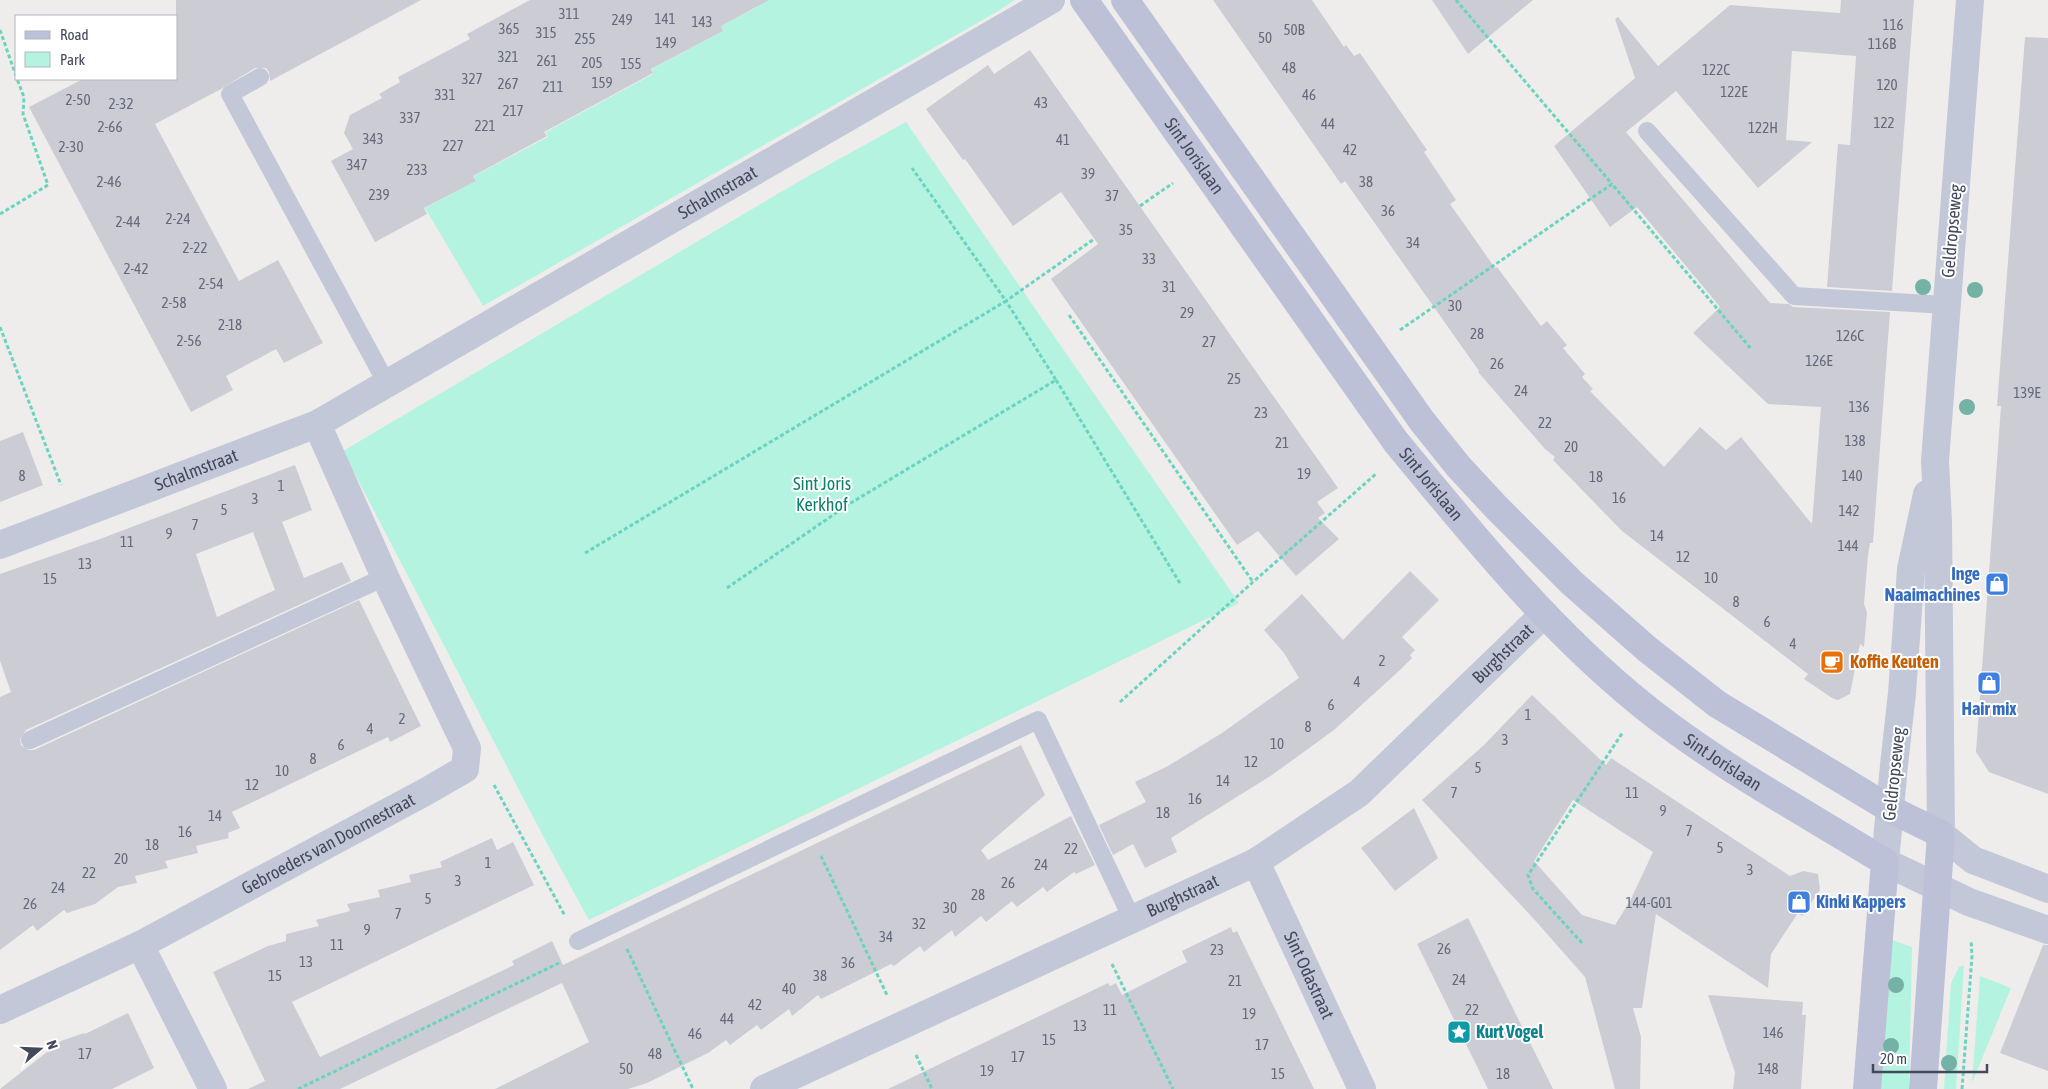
<svg xmlns="http://www.w3.org/2000/svg" width="2048" height="1089" font-family="'Asap Condensed',sans-serif">
<style>
.green{fill:#b4f3e0}
.building{fill:#ccccd5;fill-rule:evenodd}
.lines{fill:none;stroke-linecap:round;stroke-linejoin:round}
.path{stroke:#69d4c0;stroke-width:3;stroke-dasharray:4 2.5;stroke-linecap:butt}
.service{stroke:#c3c8d8;stroke-width:18}
.minor{stroke:#c3c8d8;stroke-width:28}
.tertiary{stroke:#c3c8d8;stroke-width:28}
.secondary{stroke:#bcc1d8;stroke-width:28}
.tree{fill:#73b2a5}
.labels{text-anchor:middle;stroke-width:4;stroke-linejoin:round;paint-order:stroke}
.number-label{font-size:15px;fill:#65697a}
.street-label{font-size:18px;fill:#43485b;stroke:#fff}
.park-label{font-size:18px;fill:#0d826c;stroke:#fff}
.shop-label{font-size:18px;font-weight:bold;fill:#366cbe;stroke:#fff;text-anchor:end}
.food-label{font-size:18px;font-weight:bold;fill:#c56008;stroke:#fff;text-anchor:start}
.culture-label{font-size:18px;font-weight:bold;fill:#0d838f;stroke:#fff;text-anchor:start}
</style>
<rect width="100%" height="100%" fill="#efedeb"/>
<g class="green">
<path d="M 759,0 L 1015,0 L 993,14 L 483,306 L 425,208 L 476,181 L 474,176 L 548,137 L 546,132 L 653,74 L 652,69 L 723,31 L 721,26 L 757,7 L 755,2 Z"/>
<path d="M 906,122 L 1239,603 L 589,920 L 544,838 L 343,451 L 803,179 Z"/>
<path d="M 1892,940 L 1912,947 L 1909,1089 L 1878,1089 Z"/>
<path d="M 1964,965 L 1956,1089 L 1944,1089 L 1951,983 L 1959,967 Z"/>
<path d="M 1980,976 L 2011,988 L 1972,1083 Z"/>
</g>
<g class="building">
<path d="M 176,0 L 421,0 L 270,81 L 269,72 L 266,68 L 255,68 L 221,89 L 155,124 L 239,281 L 278,260 L 323,343 L 284,363 L 276,349 L 226,376 L 233,390 L 191,412 L 29,107 L 83,79 L 176,79 Z"/>
<path d="M 530,0 L 769,0 L 721,26 L 723,31 L 651,69 L 653,73 L 544,132 L 547,136 L 473,176 L 476,181 L 424,208 L 427,214 L 375,242 L 331,161 L 353,149 L 344,133 L 350,115 L 382,98 L 379,94 L 400,82 L 398,77 L 470,39 L 467,34 Z"/>
<path d="M 1213,0 L 1312,0 L 1344,47 L 1346,45 L 1354,56 L 1360,53 L 1427,150 L 1424,152 L 1456,200 L 1450,204 L 1495,268 L 1497,267 L 1541,326 L 1547,321 L 1567,345 L 1563,348 L 1585,374 L 1582,377 L 1593,389 L 1590,391 L 1664,467 L 1700,427 L 1726,450 L 1741,437 L 1812,524 L 1821,407 L 1768,404 L 1693,333 L 1720,307 L 1637,207 L 1610,227 L 1554,146 L 1635,78 L 1615,19 L 1618,17 L 1658,66 L 1730,5 L 1840,13 L 1841,0 L 1914,0 L 1892,291 L 1827,287 L 1838,144 L 1850,145 L 1856,56 L 1792,51 L 1786,140 L 1812,142 L 1758,188 L 1676,91 L 1626,132 L 1770,303 L 1789,304 L 1793,307 L 1890,312 L 1873,543 L 1870,543 L 1868,555 L 1864,604 L 1867,612 L 1864,647 L 1860,644 L 1850,694 L 1838,700 L 1832,698 L 1804,679 L 1808,674 L 1622,531 L 1553,460 L 1555,457 L 1545,449 L 1478,372 L 1479,371 L 1345,181 L 1341,184 Z"/>
<path d="M 1432,0 L 1533,0 L 1468,54 Z"/>
<path d="M 2025,37 L 2048,38 L 2048,794 L 1989,772 L 1976,752 L 2001,406 L 1997,406 Z"/>
<path d="M 1030,50 L 1338,488 L 1317,502 L 1325,513 L 1318,518 L 1339,539 L 1296,576 L 1258,531 L 1237,545 L 1051,279 L 1098,244 L 1061,192 L 1013,226 L 965,159 L 963,160 L 926,109 L 988,65 L 994,74 Z"/>
<path d="M 23,432 L 43,485 L 0,502 L 0,441 Z"/>
<path d="M 295,465 L 312,510 L 282,522 L 304,578 L 342,562 L 351,581 L 26,730 L 20,739 L 21,745 L 29,750 L 34,750 L 359,600 L 421,726 L 390,742 L 388,737 L 232,812 L 240,828 L 228,833 L 229,838 L 196,846 L 198,853 L 165,861 L 168,868 L 135,876 L 137,883 L 118,887 L 95,904 L 67,913 L 64,910 L 37,931 L 33,925 L 0,950 L 0,697 L 11,692 L 0,661 L 0,574 L 100,539 ZM 253,532 L 275,590 L 217,617 L 196,554 Z"/>
<path d="M 1410,571 L 1439,600 L 1402,637 L 1415,650 L 1410,655 L 1412,658 L 1400,670 L 1334,730 L 1272,775 L 1171,838 L 1177,852 L 1145,868 L 1133,844 L 1113,855 L 1099,825 L 1146,802 L 1135,782 L 1168,766 L 1222,733 L 1299,678 L 1284,653 L 1264,630 L 1302,594 L 1343,640 Z"/>
<path d="M 1532,695 L 1606,765 L 1611,758 L 1790,876 L 1803,871 L 1818,874 L 1820,890 L 1802,916 L 1798,913 L 1771,954 L 1768,988 L 1656,914 L 1642,1008 L 1633,1008 L 1641,1037 L 1640,1089 L 1615,1089 L 1585,977 L 1533,918 L 1422,800 L 1484,745 ZM 1573,800 L 1653,852 L 1630,901 L 1615,925 L 1582,915 L 1534,861 Z"/>
<path d="M 1021,745 L 1045,795 L 981,850 L 988,860 L 1071,816 L 1095,865 L 1076,874 L 1074,872 L 1047,892 L 1043,887 L 1017,907 L 1012,901 L 986,922 L 981,916 L 955,937 L 952,930 L 924,952 L 920,946 L 894,966 L 891,964 L 821,999 L 818,995 L 792,1016 L 789,1009 L 761,1030 L 757,1025 L 730,1045 L 726,1040 L 708,1053 L 647,1083 L 628,1089 L 495,1089 L 589,1042 L 562,983 L 340,1089 L 248,1089 L 265,1081 L 213,972 L 268,946 L 286,941 L 286,934 L 319,926 L 316,920 L 350,911 L 347,904 L 380,897 L 378,890 L 411,882 L 409,875 L 442,867 L 440,862 L 492,838 L 497,850 L 513,842 L 534,885 L 292,1002 L 320,1057 L 514,965 L 512,961 L 552,941 L 563,965 Z"/>
<path d="M 1414,808 L 1438,858 L 1395,891 L 1361,848 Z"/>
<path d="M 1468,918 L 1484,950 L 1553,1089 L 1488,1089 L 1417,944 Z"/>
<path d="M 1231,927 L 1233,933 L 1237,931 L 1314,1089 L 888,1089 L 1108,983 L 1110,986 L 1116,983 L 1122,995 L 1187,962 L 1182,951 Z"/>
<path d="M 2043,945 L 2048,945 L 2048,1071 L 2000,1053 Z"/>
<path d="M 1708,995 L 1803,1002 L 1802,1015 L 1806,1015 L 1801,1089 L 1733,1089 L 1735,1072 Z"/>
<path d="M 128,1013 L 154,1068 L 112,1089 L 0,1089 L 61,1041 L 84,1033 L 85,1034 Z"/>
</g>
<g class="lines">
<g class="path">
<path d="M 1456,0 L 1612,184"/>
<path d="M 0,30 L 16,76"/>
<path d="M 1140,206 L 1173,183"/>
<path d="M 0,214 L 48,185 L 23,114 L 24,97 L 17,79"/>
<path d="M 1069,315 L 1253,582"/>
<path d="M 0,327 L 61,485"/>
<path d="M 1400,330 L 1612,184 L 1752,350"/>
<path d="M 1056,380 L 1181,585"/>
<path d="M 585,553 L 1006,301 L 912,168"/>
<path d="M 727,588 L 849,504 L 1056,380 L 1006,301 L 1094,239"/>
<path d="M 1120,702 L 1253,582 L 1377,473"/>
<path d="M 494,785 L 565,916"/>
<path d="M 821,856 L 887,995"/>
<path d="M 1582,943 L 1533,889 L 1528,875 L 1623,732"/>
<path d="M 627,949 L 693,1089"/>
<path d="M 1112,964 L 1173,1089"/>
<path d="M 916,1055 L 932,1089"/>
<path d="M 298,1089 L 559,963"/>
<path d="M 1962,1089 L 1972,956 L 1971,940"/>
</g>
<g class="service">
<path d="M 260,77 L 230,94 L 387,384"/>
<path d="M 1647,131 L 1794,296 L 1946,305"/>
<path d="M 30,740 L 385,577"/>
<path d="M 578,941 L 1038,720 L 1132,919"/>
</g>
<g class="minor">
<path id="s1" d="M 0,545 L 317,424 L 1051,0"/>
<path id="s2" d="M 1256,862 L 1362,1089"/>
<path d="M 140,945 L 213,1089"/>
<path id="s3" d="M 0,1010 L 140,945 L 427,791 L 465,769 L 467,748 L 385,577 L 317,424"/>
<path id="s4" d="M 764,1089 L 1256,862 L 1359,793 L 1544,614"/>
</g>
<g class="tertiary">
<path d="M 1970,0 L 1935,461 L 1938,522 L 1941,834 L 1973,860 L 2048,889"/>
<path d="M 1927,494 L 1911,569 L 1902,693 L 1894,765 L 1885,862 L 1969,902 L 2048,930"/>
</g>
<g class="secondary">
<path id="s5" d="M 1084,0 L 1396,442 C 1472,534 1548,629 1641,704 C 1715,764 1804,812 1885,862 L 1867,1089"/>
<path d="M 1125,0 L 1422,421 L 1458,466 L 1496,507 L 1572,583 L 1647,649 L 1717,704 L 1890,809 L 1941,834 L 1923,1089"/>
</g>
</g>
<g class="tree">
<circle cx="1923" cy="287" r="8"/>
<circle cx="1975" cy="290" r="8"/>
<circle cx="1967" cy="407" r="8"/>
<circle cx="1896" cy="985" r="8"/>
<circle cx="1891" cy="1046" r="8"/>
<circle cx="1949" cy="1063" r="8"/>
</g>
<defs>
<g id="shop-square" transform="scale(1.25)"><rect x="-9" y="-9" width="18" height="18" rx="4" fill="#3f7fe0" stroke="#fff"/><path d="M-5-2.5h2.3a2.7 3.5 0 0 1 5.4 0H5L5.5 6h-11ZM-1.5-2.5h3a1.5 2.3 0 0 0-3 0Z" fill="#fff"/></g>
<g id="cafe-square" transform="scale(1.25)"><rect x="-9" y="-9" width="18" height="18" rx="4" fill="#e8710a" stroke="#fff"/><path d="M-5.5-4.5H6V0H3Q3 3.5 0 3.5H-2.5Q-5.5 3.5-5.5 0ZM3-3.2v2h1.7v-2ZM-6 4.5H4V6H-6Z" fill="#fff"/></g>
<g id="sight-square" transform="scale(1.25)"><rect x="-9" y="-9" width="18" height="18" rx="4" fill="#0f9aa8" stroke="#fff"/><path d="M0-6L1.8-2.2L6-1.7L2.9 1.2L3.7 5.4L0 3.3L-3.7 5.4L-2.9 1.2L-6-1.7L-1.8-2.2Z" fill="#fff"/></g>
</defs>
<g fill-rule="evenodd">
<use href="#shop-square" x="1997" y="584"/>
<use href="#cafe-square" x="1832" y="662"/>
<use href="#shop-square" x="1989" y="683"/>
<use href="#shop-square" x="1799" y="902"/>
<use href="#sight-square" x="1459" y="1032"/>
</g>
<g class="labels">
<g class="number-label">
<text x="569" y="19">311</text>
<text x="665" y="24">141</text>
<text x="622" y="25">249</text>
<text x="702" y="27">143</text>
<text x="1893" y="30">116</text>
<text x="509" y="34">365</text>
<text x="1294" y="35">50B</text>
<text x="546" y="38">315</text>
<text x="1265" y="43">50</text>
<text x="585" y="44">255</text>
<text x="666" y="48">149</text>
<text x="1882" y="49">116B</text>
<text x="508" y="62">321</text>
<text x="547" y="66">261</text>
<text x="592" y="68">205</text>
<text x="631" y="69">155</text>
<text x="1289" y="73">48</text>
<text x="1716" y="75">122C</text>
<text x="472" y="84">327</text>
<text x="602" y="88">159</text>
<text x="508" y="89">267</text>
<text x="1887" y="90">120</text>
<text x="553" y="92">211</text>
<text x="1734" y="97">122E</text>
<text x="445" y="100">331</text>
<text x="1309" y="100">46</text>
<text x="78" y="105">2-50</text>
<text x="1041" y="108">43</text>
<text x="121" y="109">2-32</text>
<text x="513" y="116">217</text>
<text x="410" y="123">337</text>
<text x="1884" y="128">122</text>
<text x="1328" y="129">44</text>
<text x="485" y="131">221</text>
<text x="110" y="132">2-66</text>
<text x="1763" y="133">122H</text>
<text x="373" y="144">343</text>
<text x="1063" y="145">41</text>
<text x="453" y="151">227</text>
<text x="71" y="152">2-30</text>
<text x="1350" y="155">42</text>
<text x="357" y="170">347</text>
<text x="417" y="175">233</text>
<text x="1088" y="179">39</text>
<text x="109" y="187">2-46</text>
<text x="1366" y="187">38</text>
<text x="379" y="200">239</text>
<text x="1112" y="201">37</text>
<text x="1388" y="216">36</text>
<text x="178" y="224">2-24</text>
<text x="128" y="227">2-44</text>
<text x="1126" y="235">35</text>
<text x="1413" y="248">34</text>
<text x="195" y="253">2-22</text>
<text x="1149" y="264">33</text>
<text x="136" y="274">2-42</text>
<text x="211" y="289">2-54</text>
<text x="1169" y="292">31</text>
<text x="174" y="308">2-58</text>
<text x="1455" y="311">30</text>
<text x="1187" y="318">29</text>
<text x="230" y="330">2-18</text>
<text x="1477" y="339">28</text>
<text x="1850" y="341">126C</text>
<text x="189" y="346">2-56</text>
<text x="1209" y="347">27</text>
<text x="1819" y="366">126E</text>
<text x="1497" y="369">26</text>
<text x="1234" y="384">25</text>
<text x="1521" y="396">24</text>
<text x="2027" y="398">139E</text>
<text x="1859" y="412">136</text>
<text x="1261" y="418">23</text>
<text x="1545" y="428">22</text>
<text x="1855" y="446">138</text>
<text x="1282" y="448">21</text>
<text x="1571" y="452">20</text>
<text x="1304" y="479">19</text>
<text x="22" y="481">8</text>
<text x="1852" y="481">140</text>
<text x="1596" y="482">18</text>
<text x="281" y="491">1</text>
<text x="1619" y="503">16</text>
<text x="255" y="504">3</text>
<text x="224" y="515">5</text>
<text x="1849" y="516">142</text>
<text x="195" y="530">7</text>
<text x="169" y="539">9</text>
<text x="1657" y="541">14</text>
<text x="127" y="547">11</text>
<text x="1848" y="551">144</text>
<text x="1683" y="562">12</text>
<text x="85" y="569">13</text>
<text x="1711" y="583">10</text>
<text x="50" y="584">15</text>
<text x="1736" y="607">8</text>
<text x="1767" y="627">6</text>
<text x="1793" y="649">4</text>
<text x="1382" y="666">2</text>
<text x="1357" y="687">4</text>
<text x="1331" y="710">6</text>
<text x="1528" y="720">1</text>
<text x="402" y="724">2</text>
<text x="1308" y="732">8</text>
<text x="370" y="734">4</text>
<text x="1505" y="745">3</text>
<text x="1277" y="749">10</text>
<text x="341" y="750">6</text>
<text x="313" y="764">8</text>
<text x="1251" y="767">12</text>
<text x="1478" y="773">5</text>
<text x="282" y="776">10</text>
<text x="1223" y="786">14</text>
<text x="252" y="790">12</text>
<text x="1454" y="798">7</text>
<text x="1632" y="798">11</text>
<text x="1195" y="804">16</text>
<text x="1663" y="816">9</text>
<text x="1163" y="818">18</text>
<text x="215" y="821">14</text>
<text x="1689" y="836">7</text>
<text x="185" y="837">16</text>
<text x="152" y="850">18</text>
<text x="1720" y="853">5</text>
<text x="1071" y="854">22</text>
<text x="121" y="864">20</text>
<text x="488" y="868">1</text>
<text x="1041" y="870">24</text>
<text x="1750" y="875">3</text>
<text x="89" y="878">22</text>
<text x="458" y="886">3</text>
<text x="1008" y="888">26</text>
<text x="58" y="893">24</text>
<text x="978" y="900">28</text>
<text x="428" y="904">5</text>
<text x="1649" y="908">144-G01</text>
<text x="30" y="909">26</text>
<text x="950" y="913">30</text>
<text x="398" y="919">7</text>
<text x="919" y="929">32</text>
<text x="367" y="935">9</text>
<text x="886" y="942">34</text>
<text x="337" y="950">11</text>
<text x="1444" y="954">26</text>
<text x="1217" y="955">23</text>
<text x="306" y="967">13</text>
<text x="848" y="968">36</text>
<text x="275" y="981">15</text>
<text x="820" y="981">38</text>
<text x="1459" y="985">24</text>
<text x="1235" y="986">21</text>
<text x="789" y="994">40</text>
<text x="755" y="1010">42</text>
<text x="1110" y="1015">11</text>
<text x="1472" y="1015">22</text>
<text x="1249" y="1019">19</text>
<text x="727" y="1024">44</text>
<text x="1080" y="1031">13</text>
<text x="1773" y="1038">146</text>
<text x="695" y="1039">46</text>
<text x="1049" y="1045">15</text>
<text x="1262" y="1050">17</text>
<text x="85" y="1059">17</text>
<text x="655" y="1059">48</text>
<text x="1018" y="1062">17</text>
<text x="626" y="1074">50</text>
<text x="1768" y="1074">148</text>
<text x="987" y="1076">19</text>
<text x="1278" y="1079">15</text>
<text x="1503" y="1079">18</text>
</g>
<g class="street-label">
<text dy="6" stroke="none"><textPath href="#s5" startOffset="191">Sint Jorislaan</textPath></text>
<text dy="6" stroke="none"><textPath href="#s1" startOffset="802">Schalmstraat</textPath></text>
<text transform="translate(1952 231) rotate(-85)" y="6">Geldropseweg</text>
<text dy="6" stroke="none"><textPath href="#s1" startOffset="210">Schalmstraat</textPath></text>
<text dy="6" stroke="none"><textPath href="#s5" startOffset="596">Sint Jorislaan</textPath></text>
<text dy="6" stroke="none"><textPath href="#s4" startOffset="866">Burghstraat</textPath></text>
<text dy="6" stroke="none"><textPath href="#s5" startOffset="1001">Sint Jorislaan</textPath></text>
<text transform="translate(1894 774) rotate(-84)" y="6">Geldropseweg</text>
<text dy="6" stroke="none"><textPath href="#s3" startOffset="368">Gebroeders van Doornestraat</textPath></text>
<text dy="6" stroke="none"><textPath href="#s4" startOffset="461">Burghstraat</textPath></text>
<text dy="6" stroke="none"><textPath href="#s2" startOffset="125">Sint Odastraat</textPath></text>
</g>
<g class="park-label">
<text x="822" y="490">Sint Joris<tspan x="822" dy="21">Kerkhof</tspan></text>
</g>
<g class="shop-label">
<text x="1980" y="580">Inge<tspan x="1980" dy="21">Naaimachines</tspan></text>
<text x="1989" y="715" text-anchor="middle">Hair mix</text>
<text x="1816" y="908" text-anchor="start">Kinki Kappers</text>
</g>
<g class="food-label">
<text x="1850" y="668">Koffie Keuten</text>
</g>
<g class="culture-label">
<text x="1476" y="1038">Kurt Vogel</text>
</g>
</g>
<rect x="15" y="15" width="162" height="65" fill="#ffffff" stroke="#b4b6bd"/>
<rect x="25" y="31" width="25" height="8" fill="#bcc1d8" stroke="#b4b6bd"/>
<text x="60" y="40" font-size="15" fill="#43485b">Road</text>
<rect x="25" y="52" width="25" height="15" fill="#b4f3e0" stroke="#b4b6bd"/>
<text x="60" y="65" font-size="15" fill="#43485b">Park</text>
<g transform="translate(40 1049) rotate(71)" stroke="#ffffff" stroke-width="4" paint-order="stroke">
<path d="M0-4L9 19L0 12L-9 19Z" fill="#43485b"/>
<text y="-8" font-size="14" font-weight="bold" text-anchor="middle" fill="#43485b">N</text>
</g>
<path d="M1873 1064v8h114v-8" fill="none" stroke="#43485b" stroke-width="2.5"/>
<text x="1880" y="1064" font-size="15" fill="#43485b" stroke="#ffffff" stroke-width="4" paint-order="stroke">20 m</text>
</svg>
